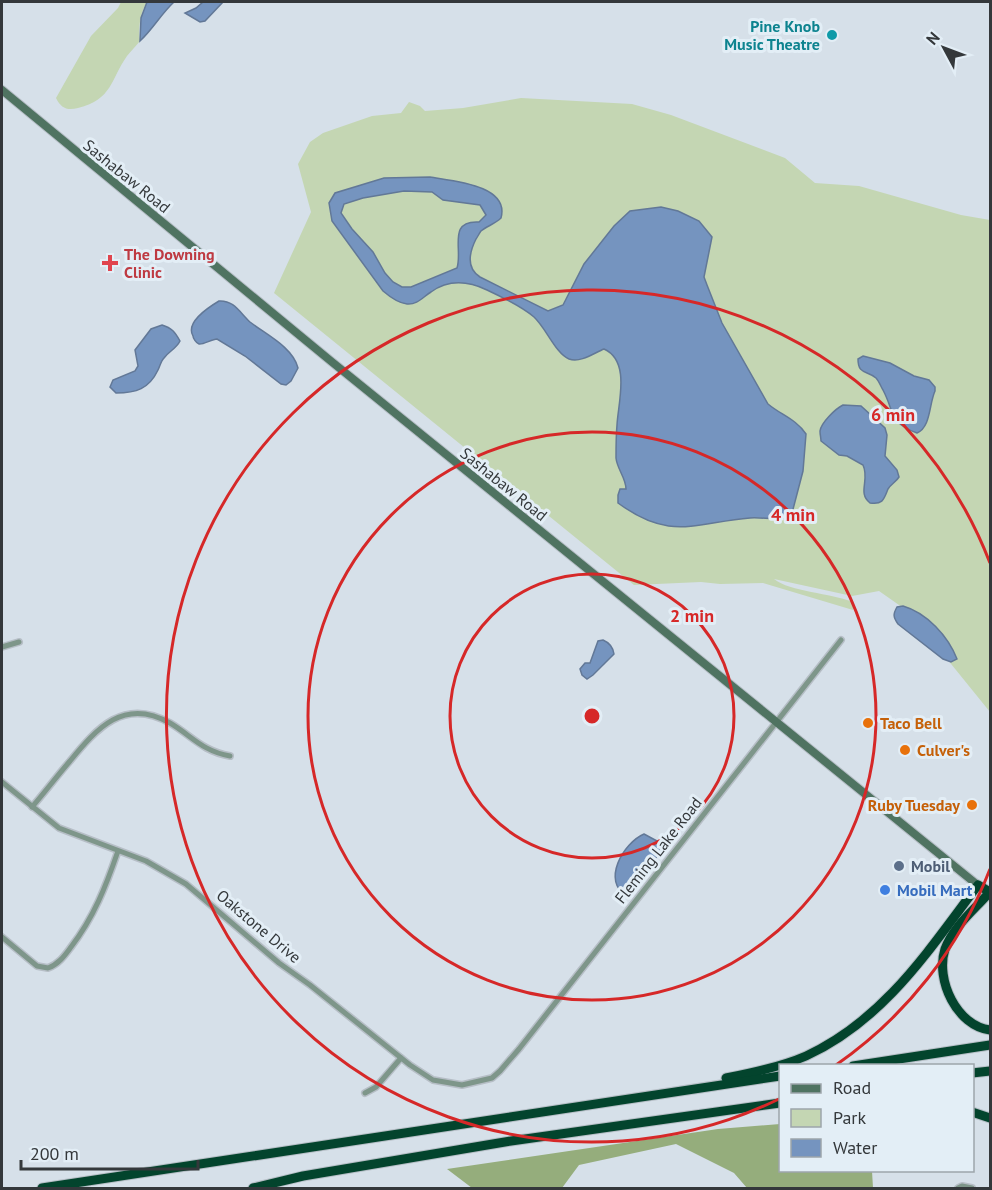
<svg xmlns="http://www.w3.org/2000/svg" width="992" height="1190" font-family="'PT Sans',sans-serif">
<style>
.green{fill:#c4d6b3}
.forest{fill:#95ad7c}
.water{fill:#7594bf;stroke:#627897;stroke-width:1.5;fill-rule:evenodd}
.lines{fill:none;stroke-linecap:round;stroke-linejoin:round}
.minor-casing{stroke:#b6bec6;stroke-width:8}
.secondary-casing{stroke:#b6bec6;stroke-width:10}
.motorway-casing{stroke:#b6bec6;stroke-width:11}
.minor{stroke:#7e968a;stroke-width:5}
.secondary{stroke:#4f7361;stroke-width:8}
.motorway{stroke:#03442d;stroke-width:9}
.ring{fill:none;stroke:#d62828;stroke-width:3}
.culture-dot{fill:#0f9aa8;stroke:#e3eef6;stroke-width:2}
.health-dot{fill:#e0444e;stroke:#e3eef6;stroke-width:2}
.food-dot{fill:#e8710a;stroke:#e3eef6;stroke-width:2}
.service-dot{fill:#5c6f8a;stroke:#e3eef6;stroke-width:2}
.shop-dot{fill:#3f7fe0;stroke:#e3eef6;stroke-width:2}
.labels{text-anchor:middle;stroke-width:6;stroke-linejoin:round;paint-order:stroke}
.culture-label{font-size:16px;font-weight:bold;fill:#0d838f;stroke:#e3eef6;text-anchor:end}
.street-label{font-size:16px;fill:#34383b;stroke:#e3eef6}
.health-label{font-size:16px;font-weight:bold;fill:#be3a42;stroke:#e3eef6;text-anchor:start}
.food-label{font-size:16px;font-weight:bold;fill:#c56008;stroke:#e3eef6;text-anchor:start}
.service-label{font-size:16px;font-weight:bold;fill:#4e5e75;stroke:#e3eef6;text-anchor:start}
.shop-label{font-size:16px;font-weight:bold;fill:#366cbe;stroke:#e3eef6;text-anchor:start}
.centre{fill:#d62828;stroke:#e3eef6;stroke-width:3}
.ring-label{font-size:18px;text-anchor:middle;font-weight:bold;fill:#d62828;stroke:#e3eef6;stroke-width:6;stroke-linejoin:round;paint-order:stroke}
</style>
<rect width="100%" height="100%" fill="#d6e0e9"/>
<g class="green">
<path d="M 121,2 L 147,2 C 140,13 138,28 140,41 C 136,46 131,51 127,56 C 110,80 113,99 78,108 C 67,111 61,108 56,98 L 91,36 L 118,8 Z"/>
<path d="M 521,98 L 632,104 L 671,115 L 785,158 L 815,183 L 859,186 L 961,215 L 990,220 L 990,712 L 909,612 L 879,591 L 852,596 L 774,579 C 790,592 831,593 853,602 L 853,610 L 763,583 L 720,584 L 701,582 L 634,585 L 274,293 L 311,212 L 298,164 L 310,142 L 323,133 L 372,116 L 401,113 L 409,102 L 420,106 L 425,111 L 463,108 Z"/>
</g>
<path class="forest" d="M 780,1124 L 780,1170 L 872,1171 L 873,1188 L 747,1188 L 734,1173 L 676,1144 L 579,1165 L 562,1188 L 472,1188 L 447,1169 L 718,1129 Z"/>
<g class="water">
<path d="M 147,2 L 174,2 C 161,14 153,29 140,41 L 141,18 Z"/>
<path d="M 203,2 L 223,2 L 205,21 L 200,22 L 185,13 L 196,8 Z"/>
<path d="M 430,177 C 453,181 510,185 501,218 C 495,224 487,226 481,231 C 480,232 477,238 476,239 C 469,253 466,268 480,277 L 548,311 L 563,305 L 584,264 L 614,226 L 630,211 L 661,207 L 678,211 L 699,221 L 712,237 L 704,277 L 707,285 L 722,323 L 768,404 C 781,415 796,419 806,434 L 803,471 L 791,517 C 778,521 763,517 750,518 C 693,523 670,541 618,503 L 618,495 L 620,489 L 626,489 C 626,478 617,469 616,458 C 616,448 616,436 617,425 C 618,403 631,361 604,349 C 594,353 581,363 569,359 C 556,354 546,328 534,317 C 521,306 502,297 487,290 C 468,281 449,279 431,292 C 423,297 417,305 407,304 C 398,303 390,297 383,291 L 332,221 L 329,203 L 335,193 L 384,178 ZM 404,191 L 432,192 L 443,200 L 480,205 L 486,215 L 479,222 C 447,220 463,250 457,268 L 411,287 L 402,287 L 393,282 L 385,273 L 373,252 L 352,229 L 341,213 L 344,204 L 363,198 Z"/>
<path d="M 219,301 C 234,300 240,313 250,322 C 265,334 293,347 298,368 L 291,381 L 286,385 L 281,384 L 245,356 L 217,339 C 212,339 203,345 199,344 C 196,343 193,338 193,336 C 185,322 209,307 219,301 Z"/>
<path d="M 162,325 C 172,328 175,332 180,341 C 176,349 169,351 164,358 C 161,361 160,366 158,370 C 149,389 136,393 116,393 L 110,387 L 113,380 L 135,371 L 138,366 L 135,350 L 151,329 Z"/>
<path d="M 863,356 L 890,363 L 914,376 L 929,380 L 935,387 L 935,391 C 929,404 931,427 917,433 C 889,423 895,413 883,390 C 881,387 879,381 876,378 C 867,370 858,375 858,359 Z"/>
<path d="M 843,405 L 861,406 L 885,428 L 887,435 L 885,456 L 897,470 L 899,477 C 896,482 891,484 888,489 C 884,499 883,505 870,503 C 857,493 870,480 863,465 L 847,456 L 839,455 L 821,441 C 821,438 820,435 820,431 C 821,423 835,409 843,405 Z"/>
<path d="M 903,606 C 927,613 948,636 957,659 L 951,662 L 943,659 L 898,624 C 893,617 893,614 897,607 Z"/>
<path d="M 603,640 C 610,643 613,647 614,654 L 593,675 L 587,679 L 582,675 L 580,669 L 585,663 L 590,663 L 598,641 Z"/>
<path d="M 644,834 L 659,842 L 661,850 L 635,890 L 627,896 C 601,882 623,843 644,834 Z"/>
</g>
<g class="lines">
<g class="minor-casing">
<g id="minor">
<path d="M 2,647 L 19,642"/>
<path d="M 2,782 L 59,828 L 146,861 L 186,884 L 279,963 L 310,985 L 410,1065 L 433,1080 L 462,1085 L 492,1078 L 500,1071 L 519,1049 L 841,640"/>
<path d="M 32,807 C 45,792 57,776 70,761 C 97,728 124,697 170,723 C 192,736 202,751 230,756"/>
<path d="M 2,937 L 37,966 L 48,968 C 59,964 65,955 71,947 C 94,917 106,886 118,851"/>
<path d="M 365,1093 L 376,1087 L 401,1058"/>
<path d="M 958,1188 L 962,1186 L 972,1188"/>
</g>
</g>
<g class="secondary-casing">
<path id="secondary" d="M 2,90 L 332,362 L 980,887"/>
</g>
<g class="motorway-casing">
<g id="motorway">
<path d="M 988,894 C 973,911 953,927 945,949 C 935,980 957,1026 990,1030"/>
<path d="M 853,1066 L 990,1045"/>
<path d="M 972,1073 L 990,1071"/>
<path d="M 726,1078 C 752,1073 781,1067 806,1056 C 884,1020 928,951 978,885 L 990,892"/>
<path d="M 972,1112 L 990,1118"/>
<path d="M 42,1188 L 780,1076"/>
<path d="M 253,1188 L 303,1176 L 511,1141 L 780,1103"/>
</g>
</g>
<use href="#minor" class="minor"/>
<use href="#secondary" class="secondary"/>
<use href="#motorway" class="motorway"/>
</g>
<g class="ring">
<circle cx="592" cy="716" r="142"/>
<circle cx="592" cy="716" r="284"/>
<path d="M990 869A426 426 0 0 1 836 1065M779 1099A426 426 0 1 1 990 563"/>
</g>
<circle class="culture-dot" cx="832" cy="35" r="6"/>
<path class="health-dot" d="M107 254h6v6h6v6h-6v6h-6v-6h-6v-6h6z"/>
<g class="food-dot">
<circle cx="868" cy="723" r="6"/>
<circle cx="905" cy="750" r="6"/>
<circle cx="972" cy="805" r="6"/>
</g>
<circle class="service-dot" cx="899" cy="866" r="6"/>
<circle class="shop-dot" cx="885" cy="890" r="6"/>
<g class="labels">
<g class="culture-label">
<text x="820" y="32">Pine Knob<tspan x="820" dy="18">Music Theatre</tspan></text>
</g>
<g class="street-label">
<text transform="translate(127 176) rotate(39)" y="6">Sashabaw Road</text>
<text transform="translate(504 484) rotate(39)" y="6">Sashabaw Road</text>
<text transform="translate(658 850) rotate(-52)" y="6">Fleming Lake Road</text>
<text transform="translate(259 926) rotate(40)" y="6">Oakstone Drive</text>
</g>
<g class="health-label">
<text x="124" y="260">The Downing<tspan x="124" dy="18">Clinic</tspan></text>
</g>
<g class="food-label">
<text x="880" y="729">Taco Bell</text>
<text x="917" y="756">Culver's</text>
<text x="960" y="811" text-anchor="end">Ruby Tuesday</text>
</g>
<g class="service-label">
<text x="911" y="872">Mobil</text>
</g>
<g class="shop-label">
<text x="897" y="896">Mobil Mart</text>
</g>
</g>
<circle cx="592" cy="716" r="9" class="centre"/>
<g class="ring-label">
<text x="893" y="421">6 min</text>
<text x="793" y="521">4 min</text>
<text x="692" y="622">2 min</text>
</g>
<rect width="992" height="1190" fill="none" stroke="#34383b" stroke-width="6"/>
<rect x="779" y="1064" width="195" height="108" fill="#e3eef6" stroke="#9da5ab" stroke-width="1.5"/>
<rect x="791" y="1084" width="30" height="9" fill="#4f7361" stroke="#9da5ab" stroke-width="1.5"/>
<text x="833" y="1094" font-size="18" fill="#34383b">Road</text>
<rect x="791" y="1109" width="30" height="18" fill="#c4d6b3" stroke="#9da5ab" stroke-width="1.5"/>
<text x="833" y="1124" font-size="18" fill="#34383b">Park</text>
<rect x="791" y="1139" width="30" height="18" fill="#7594bf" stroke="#9da5ab" stroke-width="1.5"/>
<text x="833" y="1154" font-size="18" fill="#34383b">Water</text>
<g transform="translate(944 48) rotate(311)" stroke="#e3eef6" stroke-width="4.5" paint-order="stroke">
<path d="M0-4.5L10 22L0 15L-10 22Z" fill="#34383b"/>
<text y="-9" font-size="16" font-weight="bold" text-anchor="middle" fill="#34383b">N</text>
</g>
<path d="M21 1160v9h177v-9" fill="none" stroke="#34383b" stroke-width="3"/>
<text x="30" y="1160" font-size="18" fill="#34383b" stroke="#e3eef6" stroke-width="4.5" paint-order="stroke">200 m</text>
</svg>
